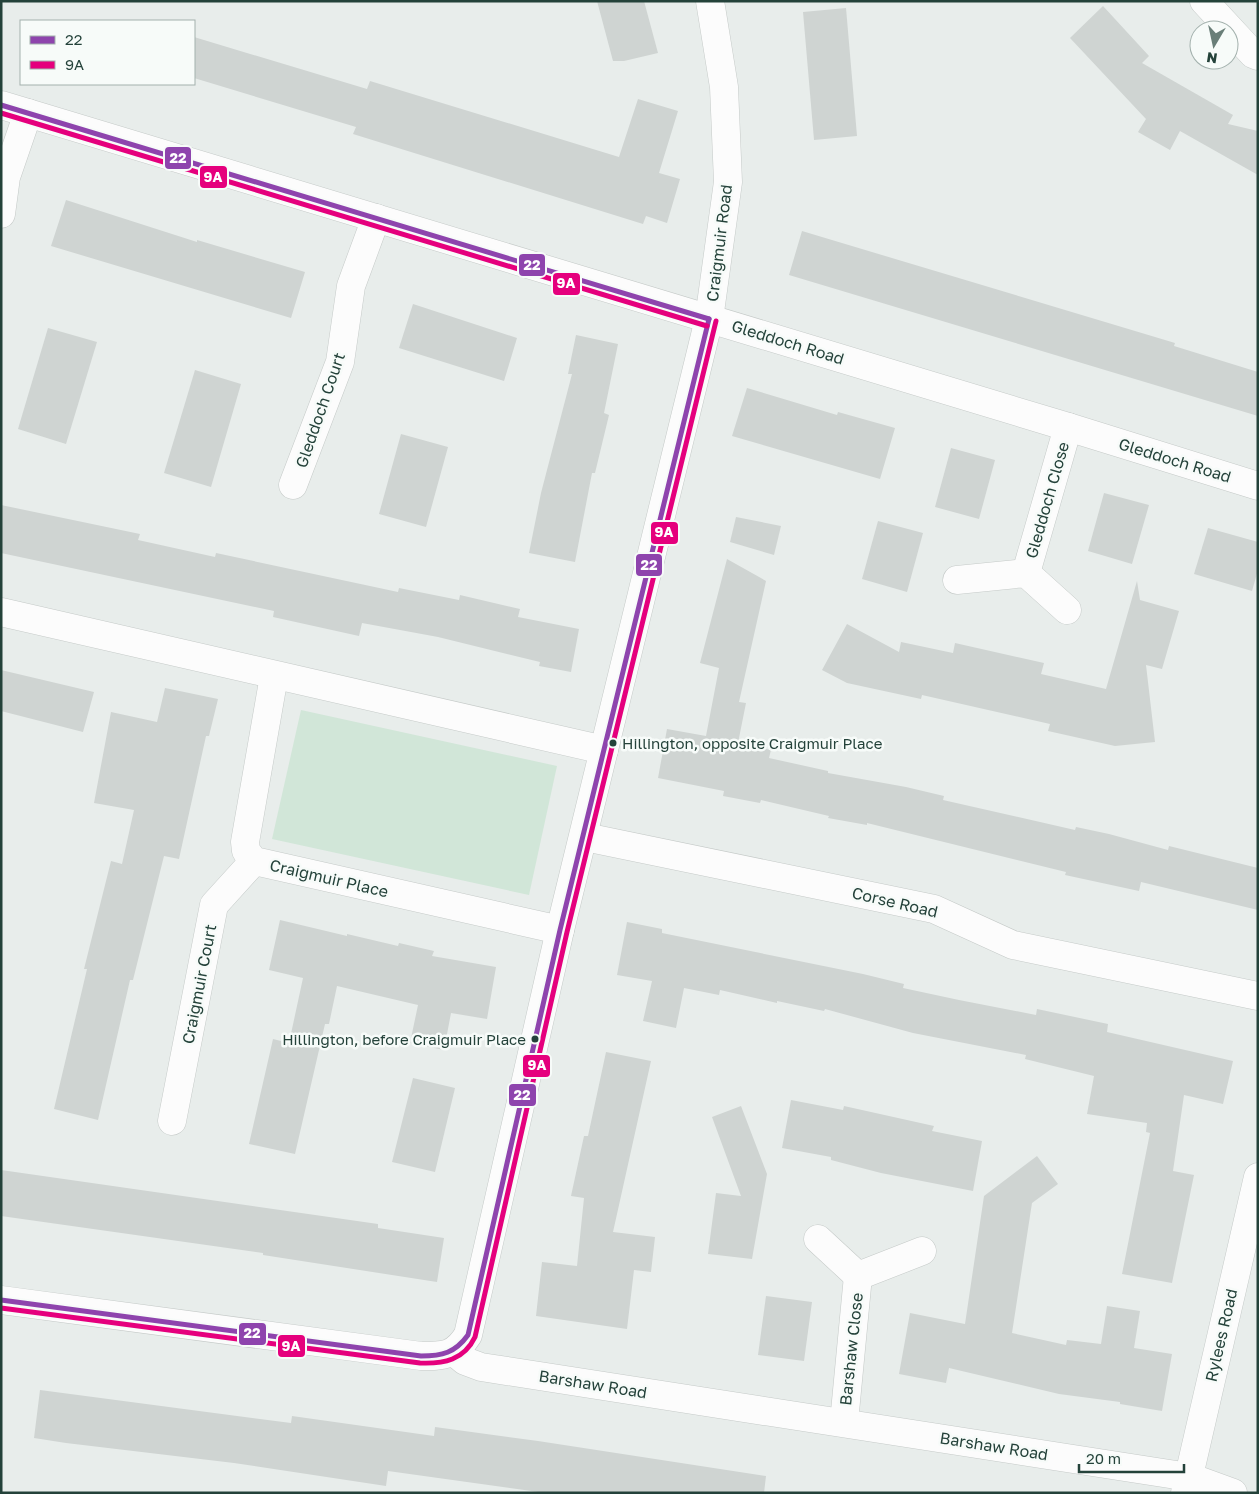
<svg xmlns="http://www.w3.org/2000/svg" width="1259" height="1494" font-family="'Golos Text',sans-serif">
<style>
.green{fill:#d1e6d8}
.building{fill:#cfd4d2}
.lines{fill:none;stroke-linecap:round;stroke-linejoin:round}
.minor-casing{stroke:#c5cac8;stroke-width:29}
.minor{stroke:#fcfcfc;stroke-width:28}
.bus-1-casing{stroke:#f7fbf9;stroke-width:9}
.bus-2-casing{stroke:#f7fbf9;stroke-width:9}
.bus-1{stroke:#8e44ad;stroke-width:5}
.bus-2{stroke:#e5007d;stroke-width:5}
.bus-dot{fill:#24423a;stroke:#f7fbf9;stroke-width:2}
.labels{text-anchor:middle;stroke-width:5;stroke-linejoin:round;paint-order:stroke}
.bus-label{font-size:15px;fill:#24423a;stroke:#f7fbf9;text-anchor:start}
.street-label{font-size:16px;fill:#24423a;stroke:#f7fbf9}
.line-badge{stroke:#f7fbf9;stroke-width:2}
.badge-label{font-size:14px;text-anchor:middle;font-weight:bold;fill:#fff}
</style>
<rect width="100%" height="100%" fill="#e8edeb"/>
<path class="green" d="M 301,710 L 557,766 L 529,895 L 272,839 Z"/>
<g class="building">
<path d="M 597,1 L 644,1 L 658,53 L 624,61 L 613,61 Z"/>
<path d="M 1103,6 L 1149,56 L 1142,63 L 1233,115 L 1228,124 L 1258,131 L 1258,175 L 1180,131 L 1170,150 L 1138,132 L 1146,119 L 1070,38 Z"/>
<path d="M 846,8 L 857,136 L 814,140 L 803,12 Z"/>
<path d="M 194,37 L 367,89 L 370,81 L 619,157 L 638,99 L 678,111 L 659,173 L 680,179 L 667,223 L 646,216 L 643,224 L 353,134 L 356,127 L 194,78 Z"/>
<path d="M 66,200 L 197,242 L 197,240 L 305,272 L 291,318 L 51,246 Z"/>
<path d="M 802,231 L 1175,343 L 1174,346 L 1258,372 L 1258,416 L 789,275 Z"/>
<path d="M 413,304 L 517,338 L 504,381 L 399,348 Z"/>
<path d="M 48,328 L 97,342 L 66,444 L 18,429 Z"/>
<path d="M 576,335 L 618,344 L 604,413 L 609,415 L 595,473 L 592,473 L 575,562 L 529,553 L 541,493 L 572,374 L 568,374 Z"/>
<path d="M 195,370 L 241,384 L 211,487 L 164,473 Z"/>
<path d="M 747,388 L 837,415 L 838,412 L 895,428 L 880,479 L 732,436 Z"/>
<path d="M 401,434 L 448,447 L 426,527 L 379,514 Z"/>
<path d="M 951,448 L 995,460 L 979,519 L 935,507 Z"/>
<path d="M 1104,493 L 1149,505 L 1132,564 L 1088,551 Z"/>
<path d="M 1,505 L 140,534 L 138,540 L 215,557 L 216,553 L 398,592 L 399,588 L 459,600 L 460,595 L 520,609 L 518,617 L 579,629 L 571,672 L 539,666 L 540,662 L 438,637 L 362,623 L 359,636 L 273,617 L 274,611 L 1,553 Z"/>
<path d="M 736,517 L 781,526 L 774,555 L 730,542 Z"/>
<path d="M 878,521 L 923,533 L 907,592 L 862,579 Z"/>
<path d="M 1208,528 L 1258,542 L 1258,570 L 1252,591 L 1194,574 Z"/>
<path d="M 727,559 L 766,581 L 739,702 L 746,703 L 738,743 L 771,750 L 769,758 L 828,771 L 828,773 L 906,787 L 944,796 L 943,800 L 1075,830 L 1076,827 L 1109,834 L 1168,850 L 1169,846 L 1258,868 L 1258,910 L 1141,882 L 1139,891 L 1065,875 L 1066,872 L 867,823 L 867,825 L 828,818 L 829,816 L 761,800 L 760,803 L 723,796 L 724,791 L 658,778 L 667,729 L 706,736 L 719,668 L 700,663 Z"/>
<path d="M 1137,581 L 1140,600 L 1179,611 L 1162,669 L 1146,665 L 1155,742 L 1115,746 L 1048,731 L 1050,724 L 922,695 L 921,699 L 847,683 L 822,670 L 847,624 L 899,652 L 901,642 L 953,653 L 955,643 L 1044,663 L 1041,674 L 1106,689 Z"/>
<path d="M 1,670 L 94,692 L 83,732 L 1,711 Z"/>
<path d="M 165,688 L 218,699 L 209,736 L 206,736 L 179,859 L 164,856 L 133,980 L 130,980 L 98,1120 L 54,1109 L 87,969 L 84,969 L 111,861 L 122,864 L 134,810 L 94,803 L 111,712 L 157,722 Z"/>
<path d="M 280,920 L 347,936 L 347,934 L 398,946 L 399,943 L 434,951 L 432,956 L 496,967 L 487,1019 L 451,1013 L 444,1050 L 410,1043 L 418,1005 L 337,986 L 329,1024 L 325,1024 L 295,1154 L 249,1144 L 273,1039 L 289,1043 L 303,978 L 269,970 Z"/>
<path d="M 627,922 L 662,929 L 662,933 L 863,974 L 904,984 L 903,988 L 959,1000 L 1036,1015 L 1037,1009 L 1108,1024 L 1107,1032 L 1233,1061 L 1223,1104 L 1184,1095 L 1173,1171 L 1194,1175 L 1172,1283 L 1122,1274 L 1150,1133 L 1146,1132 L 1147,1123 L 1087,1114 L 1094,1076 L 1025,1059 L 1026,1055 L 913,1033 L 825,1009 L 824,1011 L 777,1001 L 777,1003 L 720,990 L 719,995 L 684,988 L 676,1028 L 643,1021 L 652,981 L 617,975 Z"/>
<path d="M 606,1052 L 651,1061 L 613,1232 L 655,1237 L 651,1272 L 634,1270 L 627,1329 L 536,1316 L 542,1262 L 577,1266 L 584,1198 L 571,1196 L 584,1136 L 588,1136 Z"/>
<path d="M 413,1078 L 455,1088 L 435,1172 L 392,1162 Z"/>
<path d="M 791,1100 L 843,1110 L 844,1106 L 934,1126 L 932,1131 L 982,1141 L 973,1191 L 881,1173 L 831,1160 L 831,1157 L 782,1148 Z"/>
<path d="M 741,1106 L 767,1174 L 752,1259 L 708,1254 L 716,1193 L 741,1196 L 712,1117 Z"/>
<path d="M 1037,1156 L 1058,1184 L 1032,1203 L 1012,1333 L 1066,1345 L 1067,1340 L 1101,1344 L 1107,1306 L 1140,1311 L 1134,1348 L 1172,1354 L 1162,1411 L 1120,1404 L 1120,1402 L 1059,1394 L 949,1368 L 946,1383 L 899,1374 L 910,1313 L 965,1324 L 984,1196 Z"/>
<path d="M 1,1170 L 378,1224 L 378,1228 L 444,1238 L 437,1282 L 263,1255 L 263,1253 L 1,1216 Z"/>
<path d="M 766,1296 L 812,1302 L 804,1361 L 758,1355 Z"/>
<path d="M 40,1390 L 291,1423 L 292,1416 L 434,1436 L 435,1427 L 538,1441 L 766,1476 L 764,1493 L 546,1493 L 388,1471 L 386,1486 L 234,1463 L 66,1443 L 34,1438 Z"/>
</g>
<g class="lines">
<g class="minor-casing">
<g id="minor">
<path d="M 1204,1 L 1253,54 L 1258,56"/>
<path d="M 1,105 L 1068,427 L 1258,486"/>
<path d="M 1,214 L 6,177 L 28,113"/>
<path d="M 293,485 L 340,362 L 351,286 L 376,218"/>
<path d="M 1026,573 L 1068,427"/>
<path d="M 957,580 L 1026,573 L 1067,610"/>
<path d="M 1,612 L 604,750"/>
<path d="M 274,676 L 245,842 L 246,851 L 254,861 L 560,930"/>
<path d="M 585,837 L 934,909 L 1013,945 L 1258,996"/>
<path d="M 172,1121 L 214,905 L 254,861"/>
<path d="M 818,1239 L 858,1276 L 922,1251"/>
<path d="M 1,1300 L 421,1356 C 444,1356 455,1356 468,1335 L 560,930 L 709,319 L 728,182 L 724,87 L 710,1"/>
<path d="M 454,1352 L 465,1361 L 481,1367 L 1189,1477 L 1233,1493"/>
<path d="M 844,1422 L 858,1276"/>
<path d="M 1185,1493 L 1258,1177"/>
</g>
</g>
<use href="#minor" class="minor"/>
<g class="bus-1-casing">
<g id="bus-1">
<path d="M 1,105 L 709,319"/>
<path d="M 1,1300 L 421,1356 C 442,1356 455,1353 468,1335 L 560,930 L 709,319"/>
</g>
</g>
<g class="bus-2-casing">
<g id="bus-2">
<path d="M 1,113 L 707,326"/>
<path d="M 1,1308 L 420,1363 C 444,1364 464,1360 475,1337 L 567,932 L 716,321"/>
</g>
</g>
<use href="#bus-1" class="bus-1"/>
<use href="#bus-2" class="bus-2"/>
</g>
<g class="bus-dot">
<circle cx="613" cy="743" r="4.5"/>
<circle cx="535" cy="1039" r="4.5"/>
</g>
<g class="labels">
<g class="bus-label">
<text x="622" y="749">Hillington, opposite Craigmuir Place</text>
<text x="526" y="1045" text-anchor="end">Hillington, before Craigmuir Place</text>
</g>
<g class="street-label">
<text transform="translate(719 243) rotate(-83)" y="6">Craigmuir Road</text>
<text transform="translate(788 342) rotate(17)" y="6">Gleddoch Road</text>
<text transform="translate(320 410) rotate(-71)" y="6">Gleddoch Court</text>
<text transform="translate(1175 460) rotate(17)" y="6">Gleddoch Road</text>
<text transform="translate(1047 500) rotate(-74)" y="6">Gleddoch Close</text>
<text transform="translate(329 878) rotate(13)" y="6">Craigmuir Place</text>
<text transform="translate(895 902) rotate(13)" y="6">Corse Road</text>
<text transform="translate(199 984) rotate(-79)" y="6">Craigmuir Court</text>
<text transform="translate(1221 1335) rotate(-77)" y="6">Rylees Road</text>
<text transform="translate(851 1349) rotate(-84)" y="6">Barshaw Close</text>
<text transform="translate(593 1384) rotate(9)" y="6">Barshaw Road</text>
<text transform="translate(994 1446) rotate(9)" y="6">Barshaw Road</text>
</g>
</g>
<g class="line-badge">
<rect x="164" y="146" width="28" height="24" rx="5" fill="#8e44ad"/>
<rect x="199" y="165" width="29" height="24" rx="5" fill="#e5007d"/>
<rect x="518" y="253" width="28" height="24" rx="5" fill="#8e44ad"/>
<rect x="552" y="272" width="29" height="24" rx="5" fill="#e5007d"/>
<rect x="650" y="521" width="29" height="24" rx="5" fill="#e5007d"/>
<rect x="635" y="553" width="28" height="24" rx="5" fill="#8e44ad"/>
<rect x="522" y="1054" width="29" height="24" rx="5" fill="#e5007d"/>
<rect x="508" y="1083" width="29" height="24" rx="5" fill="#8e44ad"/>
<rect x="238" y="1322" width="29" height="24" rx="5" fill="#8e44ad"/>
<rect x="277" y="1334" width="29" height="24" rx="5" fill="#e5007d"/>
</g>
<g class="badge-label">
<text x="178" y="163">22</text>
<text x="213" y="182">9A</text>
<text x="532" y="270">22</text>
<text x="566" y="288">9A</text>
<text x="664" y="537">9A</text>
<text x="649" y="570">22</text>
<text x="537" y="1070">9A</text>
<text x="522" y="1100">22</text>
<text x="252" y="1338">22</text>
<text x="291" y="1351">9A</text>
</g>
<rect width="1259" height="1494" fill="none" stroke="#24423a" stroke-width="5"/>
<rect x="20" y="20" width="175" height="65" fill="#f7fbf9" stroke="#a3b1ad"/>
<rect x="30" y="36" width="25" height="8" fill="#8e44ad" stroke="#a3b1ad"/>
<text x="65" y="45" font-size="15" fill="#24423a">22</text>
<rect x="30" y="61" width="25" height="8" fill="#e5007d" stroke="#a3b1ad"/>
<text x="65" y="70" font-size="15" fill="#24423a">9A</text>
<g transform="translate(1214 45) rotate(189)"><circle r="24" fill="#f7fbf9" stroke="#a3b1ad"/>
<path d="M0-4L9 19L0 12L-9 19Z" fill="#697e78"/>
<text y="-8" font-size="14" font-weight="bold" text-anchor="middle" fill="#24423a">N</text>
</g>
<path d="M1079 1464v8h105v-8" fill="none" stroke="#24423a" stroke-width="2.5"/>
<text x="1086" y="1464" font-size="15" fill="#24423a" stroke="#f7fbf9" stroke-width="4" paint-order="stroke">20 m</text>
</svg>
